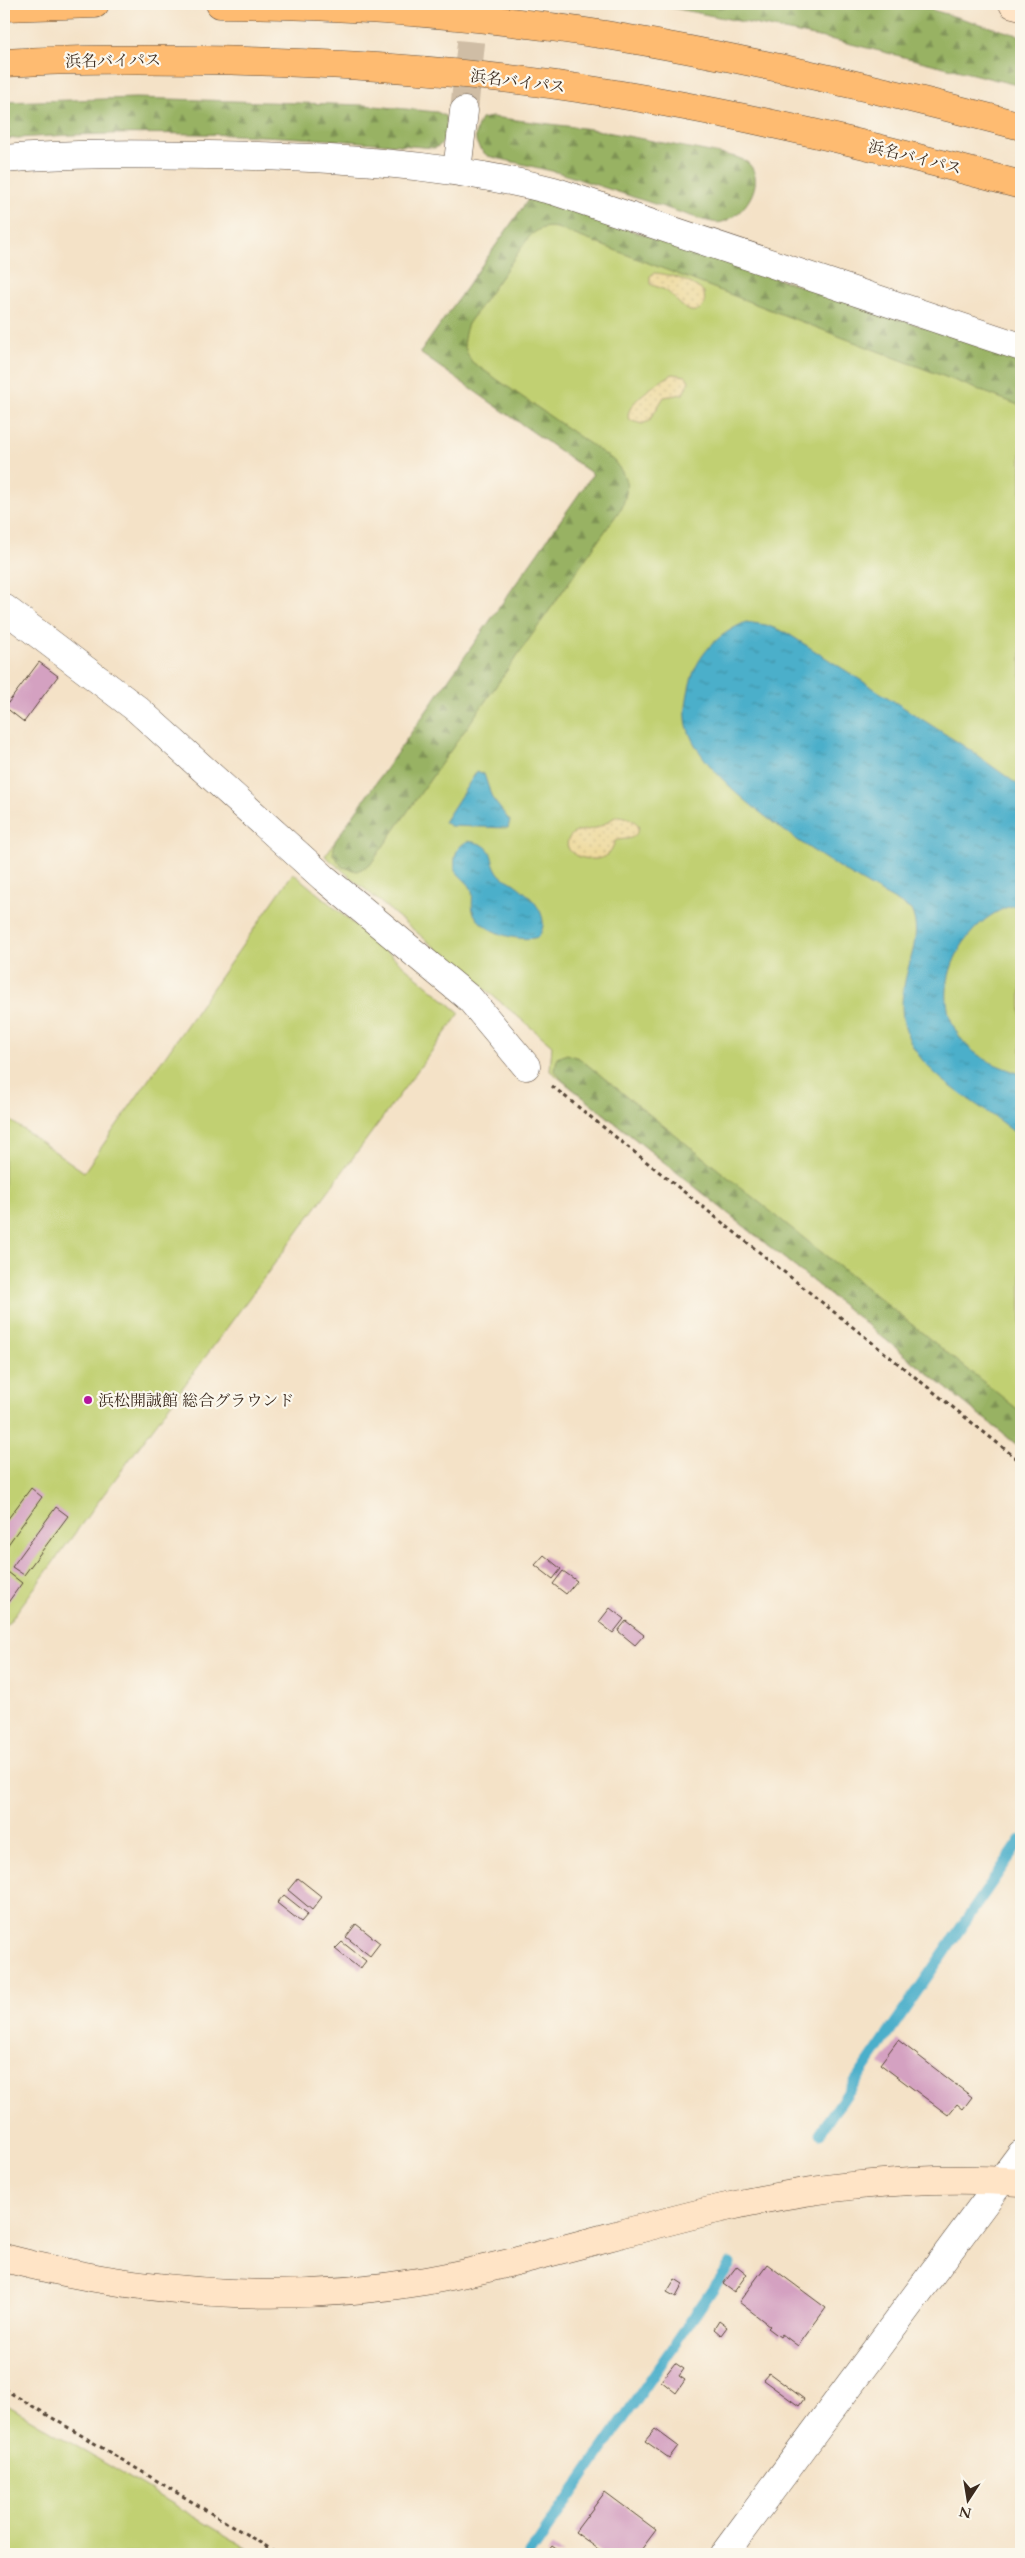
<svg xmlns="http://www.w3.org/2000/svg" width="1025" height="2558" font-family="Cardo,'Noto Serif JP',serif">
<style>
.green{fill:#c1d072;stroke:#7e7d48}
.forest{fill:url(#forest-firs);stroke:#6a6e41}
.sand{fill:url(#sand-dots);stroke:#94825e}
.water{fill:url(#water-ripples);stroke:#436c74}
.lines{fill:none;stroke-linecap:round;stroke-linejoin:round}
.stream{stroke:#4bafca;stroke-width:11}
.building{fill:#d4a1c1}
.street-tunnel{stroke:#cfbda5;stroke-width:28;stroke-dasharray:28 14;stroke-linecap:butt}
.street-casing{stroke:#574637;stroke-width:29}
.secondary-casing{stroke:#574637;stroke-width:29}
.highway-casing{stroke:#574637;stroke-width:29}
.path{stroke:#574637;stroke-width:3;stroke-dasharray:4 4;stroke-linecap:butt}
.street{stroke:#fff;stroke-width:28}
.secondary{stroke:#ffe4c6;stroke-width:28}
.highway{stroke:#febb71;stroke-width:28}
.poi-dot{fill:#b5179e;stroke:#fbf7ec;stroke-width:2}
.labels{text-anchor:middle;stroke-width:4.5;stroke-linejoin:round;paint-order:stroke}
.street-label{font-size:16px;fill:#3b2a1e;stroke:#fbf7ec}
.poi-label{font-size:16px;fill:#3b2a1e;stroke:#fbf7ec;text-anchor:start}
</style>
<defs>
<pattern id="forest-firs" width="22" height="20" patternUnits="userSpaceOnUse" patternTransform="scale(1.25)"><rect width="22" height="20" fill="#98b264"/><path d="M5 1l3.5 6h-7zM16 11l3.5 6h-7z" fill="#7d9152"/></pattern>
<pattern id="sand-dots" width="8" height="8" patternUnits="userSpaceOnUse" patternTransform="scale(1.25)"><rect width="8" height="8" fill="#eeda9e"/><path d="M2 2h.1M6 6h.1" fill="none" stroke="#cdbb88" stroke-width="1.8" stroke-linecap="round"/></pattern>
<pattern id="water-ripples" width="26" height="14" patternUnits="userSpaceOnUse" patternTransform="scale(1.25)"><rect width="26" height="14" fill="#4bafca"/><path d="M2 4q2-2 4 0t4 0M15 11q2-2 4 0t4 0" fill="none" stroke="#408fa3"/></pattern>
</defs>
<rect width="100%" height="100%" fill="#fbf7ec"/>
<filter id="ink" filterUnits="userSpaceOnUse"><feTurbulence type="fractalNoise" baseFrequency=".02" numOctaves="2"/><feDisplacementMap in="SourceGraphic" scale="10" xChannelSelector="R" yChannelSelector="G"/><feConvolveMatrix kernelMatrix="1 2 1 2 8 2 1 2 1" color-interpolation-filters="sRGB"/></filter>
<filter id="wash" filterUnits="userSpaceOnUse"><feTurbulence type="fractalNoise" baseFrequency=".0096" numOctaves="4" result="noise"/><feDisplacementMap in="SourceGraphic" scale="20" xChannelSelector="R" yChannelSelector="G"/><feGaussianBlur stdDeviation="1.12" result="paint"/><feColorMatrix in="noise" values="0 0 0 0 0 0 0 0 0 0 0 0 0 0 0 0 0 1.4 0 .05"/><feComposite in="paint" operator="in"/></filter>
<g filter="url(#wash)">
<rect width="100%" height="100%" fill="#f4e2c7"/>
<g class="green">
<path d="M 530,197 L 1021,359 L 1021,1448 L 550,1071 L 552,1045 L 325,856 L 593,474 L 420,353 Z"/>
<path d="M 293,873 L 460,1013 L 4,1629 L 4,1116 L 84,1172 Z"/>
<path d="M 4,2403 L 257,2554 L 4,2554 Z"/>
</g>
<g class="forest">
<path d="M 653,4 L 912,4 L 1021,36 L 1021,86 L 839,41 Z"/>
<path d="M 136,98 L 364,105 L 437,112 L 445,116 C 449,130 449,143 434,148 C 292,135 146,128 4,139 L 4,102 Z"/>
<path d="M 492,117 L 591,129 L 736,157 C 740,159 746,160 749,164 C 767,183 743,217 722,222 C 717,224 709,221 703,220 L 560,173 L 488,156 C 473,146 473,134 481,119 Z"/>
<path d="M 530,197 L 1021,359 L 1021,406 L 557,228 C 545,226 539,228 529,237 L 468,324 C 462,339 463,348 472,362 L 613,460 C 628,478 630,485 622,507 L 370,865 L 357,871 L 342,867 L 333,854 L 335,841 L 593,474 L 420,353 Z"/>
<path d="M 567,1054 L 579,1058 L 1021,1412 L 1021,1448 L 563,1081 L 555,1071 L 557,1058 Z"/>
</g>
<g class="sand">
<path d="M 654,273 C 671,274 690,281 704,292 L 705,304 C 691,322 679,302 668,292 C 663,288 656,287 650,284 L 650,276 Z"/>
<path d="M 673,374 L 686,376 L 689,381 L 683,394 L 664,397 L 649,421 L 642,424 L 629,420 C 622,404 660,381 673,374 Z"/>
<path d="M 617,816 C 627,816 648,824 634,836 C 628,841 621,838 615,841 C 613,847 610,854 604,857 C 593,863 562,856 568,840 C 572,829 587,831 596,828 C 603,825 610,820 617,816 Z"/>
</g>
<g class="water">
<path d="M 746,622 L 766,625 L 787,633 L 967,748 L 1021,787 L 1021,904 C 1015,906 1008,906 1003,909 C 958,929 930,991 958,1034 C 972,1057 997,1066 1021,1074 L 1021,1138 C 970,1092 885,1067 905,981 C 910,958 922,932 911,910 C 897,900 883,894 868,885 C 820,857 699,781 687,725 C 684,712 687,697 690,684 C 697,654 718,634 746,622 Z"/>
<path d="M 477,771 L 484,774 L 492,798 L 510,821 L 508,828 L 450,826 L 444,822 Z"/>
<path d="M 468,841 C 500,846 486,858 500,875 C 504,879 509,880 513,883 C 529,894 554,917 538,937 C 519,943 480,932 473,911 C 471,903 474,895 471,888 C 467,881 460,877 455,870 C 454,857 455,847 468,841 Z"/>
</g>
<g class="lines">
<g class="stream">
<path d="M 820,2133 L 1021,1840"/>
<path d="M 530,2554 L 730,2264"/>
</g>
</g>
<g id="blocks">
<g class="building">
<path d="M 39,662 L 58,676 L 24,722 L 5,707 Z"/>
<path d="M 31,1488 L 42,1497 L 4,1550 L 4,1524 Z"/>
<path d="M 56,1507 L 68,1516 L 24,1575 L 12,1567 Z"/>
<path d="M 544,1555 L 561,1569 L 553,1579 L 535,1565 Z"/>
<path d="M 4,1569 L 22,1583 L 4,1608 Z"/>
<path d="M 563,1571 L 577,1581 L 566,1594 L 553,1584 Z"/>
<path d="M 610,1608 L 624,1619 L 613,1633 L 599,1622 Z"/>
<path d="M 626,1621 L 644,1635 L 635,1645 L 618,1631 Z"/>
<path d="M 298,1878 L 322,1897 L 312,1910 L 288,1890 Z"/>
<path d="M 284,1895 L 308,1914 L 301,1922 L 277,1903 Z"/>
<path d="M 356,1924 L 380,1943 L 370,1956 L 346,1937 Z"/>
<path d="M 342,1942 L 366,1961 L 360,1969 L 335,1949 Z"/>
<path d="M 898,2040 L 972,2097 L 963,2109 L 957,2104 L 948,2115 L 880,2064 Z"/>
<path d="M 767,2264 L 826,2308 L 798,2346 L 782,2334 L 780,2337 L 768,2328 L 770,2326 L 739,2302 Z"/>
<path d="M 737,2266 L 747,2274 L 734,2292 L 723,2284 Z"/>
<path d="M 675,2279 L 683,2284 L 676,2297 L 667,2292 Z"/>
<path d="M 719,2321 L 727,2327 L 721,2335 L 714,2329 Z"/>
<path d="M 675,2363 L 684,2369 L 679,2376 L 685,2380 L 676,2393 L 661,2381 Z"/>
<path d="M 769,2373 L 804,2399 L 799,2406 L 763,2380 Z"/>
<path d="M 655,2429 L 678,2446 L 669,2458 L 645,2441 Z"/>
<path d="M 605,2492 L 656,2530 L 638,2554 L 605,2554 L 575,2532 Z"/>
<path d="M 552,2546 L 563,2554 L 546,2554 Z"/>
</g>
</g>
</g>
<g filter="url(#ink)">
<use href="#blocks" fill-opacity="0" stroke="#574637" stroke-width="1"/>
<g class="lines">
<path class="street-tunnel" d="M 464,111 L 475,4"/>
<g class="street-casing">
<g id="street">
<path d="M 4,159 C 72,153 140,154 208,155 C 325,157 441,162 554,191 L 1021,347"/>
<path d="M 457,171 L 464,111"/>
<path d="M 4,608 L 137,709 L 324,878 L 470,999 L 526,1066"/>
<path d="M 724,2554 L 1021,2154"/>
</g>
</g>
<g class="secondary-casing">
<g id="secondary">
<path d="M 1013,4 L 1021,6"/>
<path d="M 4,2258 C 142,2294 283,2305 425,2281 C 525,2263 623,2231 722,2208 C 819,2186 922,2175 1021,2182"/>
</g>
</g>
<g class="highway-casing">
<g id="highway">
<path d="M 220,4 C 348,5 479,15 606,35 C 746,58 884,90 1021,126"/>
<path d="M 4,7 L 95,4"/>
<path d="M 4,63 C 69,59 135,59 200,60 C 333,62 466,70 597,91 C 740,113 881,147 1021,185"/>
</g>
</g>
<g class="path">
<path d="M 552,1086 L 1021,1462"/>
<path d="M 4,2389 L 279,2554"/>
</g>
<use href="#street" class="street"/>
<use href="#secondary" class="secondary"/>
<use href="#highway" class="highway"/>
</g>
</g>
<circle class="poi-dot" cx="88" cy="1400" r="5"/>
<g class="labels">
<g class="street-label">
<text transform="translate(113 60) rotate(-1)" y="6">浜名バイパス</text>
<text transform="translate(518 81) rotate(7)" y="6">浜名バイパス</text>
<text transform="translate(915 157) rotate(14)" y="6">浜名バイパス</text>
</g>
<g class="poi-label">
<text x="98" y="1406">浜松開誠館 総合グラウンド</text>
</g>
</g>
<rect width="1025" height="2558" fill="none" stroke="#fbf7ec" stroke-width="20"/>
<g transform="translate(968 2500) rotate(192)" stroke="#fbf7ec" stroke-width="4" paint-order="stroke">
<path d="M0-4L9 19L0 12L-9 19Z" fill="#3b2a1e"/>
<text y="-8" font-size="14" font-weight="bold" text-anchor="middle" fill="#3b2a1e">N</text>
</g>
</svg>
